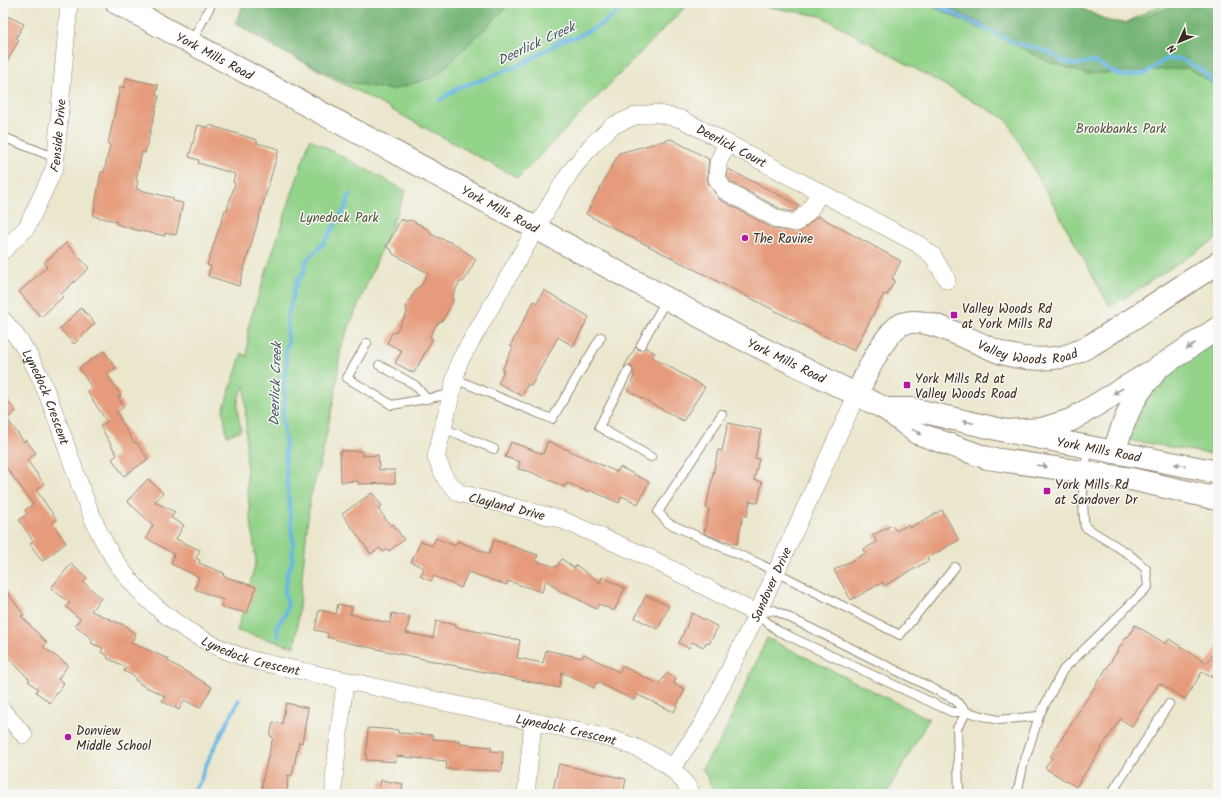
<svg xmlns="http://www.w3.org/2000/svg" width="1221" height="797" font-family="Kalam,sans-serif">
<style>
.green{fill:#93d38a;stroke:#677e54}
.forest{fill:#76b576;stroke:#58704a}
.water{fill:#6ab7e4;stroke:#527081}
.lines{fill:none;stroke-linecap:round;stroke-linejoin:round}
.stream{stroke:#6ab7e4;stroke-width:4}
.building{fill:#e69c7c}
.lane-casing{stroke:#938876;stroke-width:10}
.street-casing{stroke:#938876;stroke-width:18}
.secondary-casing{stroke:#938876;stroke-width:24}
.highway-casing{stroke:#938876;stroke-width:24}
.lane{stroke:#fff;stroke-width:8}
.street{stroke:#fff;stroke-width:17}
.secondary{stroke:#fff;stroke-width:22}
.highway{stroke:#fff;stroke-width:22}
.oneway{fill:#a79f9a}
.poi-dot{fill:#b5179e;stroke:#f6f6f2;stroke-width:1.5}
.labels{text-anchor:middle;stroke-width:3;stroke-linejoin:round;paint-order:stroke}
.street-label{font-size:13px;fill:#3b2a1e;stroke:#f6f6f2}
.park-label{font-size:13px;fill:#515439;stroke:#f6f6f2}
.poi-label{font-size:13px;fill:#3b2a1e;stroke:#f6f6f2;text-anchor:start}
.water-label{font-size:14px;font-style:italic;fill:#4b5b63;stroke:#f6f6f2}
</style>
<rect width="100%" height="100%" fill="#f6f6f2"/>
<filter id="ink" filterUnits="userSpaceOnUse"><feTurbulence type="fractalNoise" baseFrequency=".025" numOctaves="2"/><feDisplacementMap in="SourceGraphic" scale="8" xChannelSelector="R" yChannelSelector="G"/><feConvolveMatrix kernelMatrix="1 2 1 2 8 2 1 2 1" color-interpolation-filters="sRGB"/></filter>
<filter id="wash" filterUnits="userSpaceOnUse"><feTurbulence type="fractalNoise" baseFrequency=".012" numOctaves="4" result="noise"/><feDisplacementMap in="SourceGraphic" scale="16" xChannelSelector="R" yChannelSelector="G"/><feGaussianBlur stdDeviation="0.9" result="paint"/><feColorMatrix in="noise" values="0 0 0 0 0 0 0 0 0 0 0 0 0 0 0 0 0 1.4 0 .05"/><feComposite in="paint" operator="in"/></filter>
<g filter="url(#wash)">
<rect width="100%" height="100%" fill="#ebe7cd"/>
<g class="green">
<path d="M 307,3 L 689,3 L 518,178 L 281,50 Z"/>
<path d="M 744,3 L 1028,3 L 1107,32 L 1165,3 L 1218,3 L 1218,238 L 1110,307 L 1007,120 L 821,16 Z"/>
<path d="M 310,139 L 406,191 L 341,346 L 335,394 L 320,464 L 310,498 L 295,647 L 237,631 L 256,562 L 247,486 L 245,386 C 234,399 238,414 241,430 L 227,436 L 223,410 L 242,353 L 247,357 L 248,327 Z"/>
<path d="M 1218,338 L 1218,455 L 1128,440 L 1145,400 L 1165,372 Z"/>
<path d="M 767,638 L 929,719 L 886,794 L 716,794 L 702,768 L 722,738 Z"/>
</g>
<g class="forest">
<path d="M 244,3 L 511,3 L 435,77 L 391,90 L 348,82 L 277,49 L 235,23 Z"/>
<path d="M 934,3 L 1070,3 L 1109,21 L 1126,23 L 1184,3 L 1218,3 L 1218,87 L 1188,68 L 1087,74 L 1049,62 Z"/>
</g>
<path class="water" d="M 925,3 L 942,3 L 958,13 L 984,25 L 983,28 L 981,29 Z"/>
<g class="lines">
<g class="stream">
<path d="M 983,28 L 1018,44 L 1033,47 L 1051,53 L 1062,61 L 1075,65 L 1093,61 L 1115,73 L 1126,76 L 1146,73 L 1166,59 L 1180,59 L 1203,71 L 1218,88"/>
<path d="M 440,100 L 459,87 L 485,79 L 524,63 L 563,40 L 576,37 L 602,24 L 621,9 L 640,3"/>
<path d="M 278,637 L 277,626 L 285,615 L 288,602 C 283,593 284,588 288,579 L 286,575 L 292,563 L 293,543 L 286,472 L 285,448 L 286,442 L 282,420 L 285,400 L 284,384 L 287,360 L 285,351 L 288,343 L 287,320 L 295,287 L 298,279 L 304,273 L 306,261 L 324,243 L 348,203 L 348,196 L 351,194"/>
<path d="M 192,794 L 201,780 L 203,772 L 212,752 L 239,700"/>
</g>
</g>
<g id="blocks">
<g class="building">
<path d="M 3,14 L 24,24 L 16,38 L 19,40 L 3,69 Z"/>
<path d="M 126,78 L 158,85 L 156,96 L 159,96 L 145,153 L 142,152 L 136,180 L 138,181 L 136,189 L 173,198 L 173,201 L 183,203 L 176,235 L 165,233 L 165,236 L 136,230 L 116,224 L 116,221 L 93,216 L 101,172 L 104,172 L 110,145 L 108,144 L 120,87 L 124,88 Z"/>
<path d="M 198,125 L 208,128 L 209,125 L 257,140 L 257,143 L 279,149 L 239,286 L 208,276 L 211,266 L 207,265 L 225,210 L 227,210 L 235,183 L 233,182 L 235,174 L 198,163 L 199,160 L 189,157 Z"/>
<path d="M 671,139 L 709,159 L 707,179 L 709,184 L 719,199 L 774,229 L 799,232 L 818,216 L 901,261 L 892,279 L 895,280 L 887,295 L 884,294 L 854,351 L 586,214 L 619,153 Z"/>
<path d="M 728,169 L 787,199 L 799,206 L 793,212 L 782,210 L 731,182 L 727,176 Z"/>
<path d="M 401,219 L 406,221 L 411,220 L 422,226 L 430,231 L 432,235 L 455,244 L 476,259 L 464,281 L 459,283 L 452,297 L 453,301 L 443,320 L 437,324 L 430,336 L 432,340 L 414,373 L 395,363 L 402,351 L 387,343 L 392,333 L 396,332 L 407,313 L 406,306 L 417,288 L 421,286 L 428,273 L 393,254 L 391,249 L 386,247 Z"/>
<path d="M 66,243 L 89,268 L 61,294 L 63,297 L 41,317 L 19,292 L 47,267 L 44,263 Z"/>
<path d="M 544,290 L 589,317 L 573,346 L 558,337 L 531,386 L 528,384 L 522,396 L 498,383 L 504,371 L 502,370 L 513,347 L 510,346 L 534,301 L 537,303 Z"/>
<path d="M 81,308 L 95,323 L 74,344 L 60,329 Z"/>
<path d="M 636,346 L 639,350 L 646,348 L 655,353 L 652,357 L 705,387 L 683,421 L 627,390 L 635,375 L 633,374 L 633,370 L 631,366 L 624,367 Z"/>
<path d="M 104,351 L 116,368 L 107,374 L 121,396 L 118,397 L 124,407 L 116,412 L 134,443 L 136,442 L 148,459 L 124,476 L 112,459 L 117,455 L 100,426 L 107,422 L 87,391 L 92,388 L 79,368 Z"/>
<path d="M 3,395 L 16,411 L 7,419 L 24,442 L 26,440 L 36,453 L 27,460 L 44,484 L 36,490 L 57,520 L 52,523 L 66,543 L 42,561 L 30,544 L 33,541 L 19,520 L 27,514 L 25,510 L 33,504 L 3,463 Z"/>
<path d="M 728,423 L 761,430 L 755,458 L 759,459 L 754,480 L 762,482 L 758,503 L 750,501 L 747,516 L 743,516 L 737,544 L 720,540 L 704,533 L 709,509 L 706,508 L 710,489 L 718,450 L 722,451 Z"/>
<path d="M 548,441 L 617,472 L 620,467 L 649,482 L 638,504 L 622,496 L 619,503 L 601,495 L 589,490 L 588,492 L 567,483 L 565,487 L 531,472 L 518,469 L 520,462 L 505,457 L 511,442 L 543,454 Z"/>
<path d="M 340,451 L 362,451 L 362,456 L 378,455 L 379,470 L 395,470 L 395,483 L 358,484 L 358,481 L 341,482 Z"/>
<path d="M 148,479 L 163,493 L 155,502 L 175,512 L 171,518 L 184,525 L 176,539 L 200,550 L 196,558 L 200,560 L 199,563 L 224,573 L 223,576 L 256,587 L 247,613 L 221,607 L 223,600 L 195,589 L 199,577 L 171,564 L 174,554 L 146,538 L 153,525 L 127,501 Z"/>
<path d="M 372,493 L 382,506 L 378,509 L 391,526 L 393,524 L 404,540 L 389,551 L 388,549 L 383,552 L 380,548 L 371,554 L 342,514 Z"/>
<path d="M 942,510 L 959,540 L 927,558 L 928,561 L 884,586 L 883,582 L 851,600 L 834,570 L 866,553 L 864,549 L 877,542 L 873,535 L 892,525 L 896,531 L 908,525 L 910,528 Z"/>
<path d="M 436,538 L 455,546 L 457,541 L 489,554 L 494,540 L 538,555 L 536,561 L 556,567 L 562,559 L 574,568 L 576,565 L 600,583 L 602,577 L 625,588 L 614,611 L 599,604 L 596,609 L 565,592 L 563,593 L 546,580 L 542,592 L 508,581 L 507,585 L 468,572 L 461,588 L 434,576 L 431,581 L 420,576 L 424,568 L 411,562 L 421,541 L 432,546 Z"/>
<path d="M 71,564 L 87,578 L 83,582 L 101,598 L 91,611 L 128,627 L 128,629 L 136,634 L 131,643 L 169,659 L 168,661 L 212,687 L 200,708 L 184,700 L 179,710 L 162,701 L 165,696 L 140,684 L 140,683 L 135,680 L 136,677 L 124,671 L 126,667 L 107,658 L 108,656 L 101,652 L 103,648 L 91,643 L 93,640 L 75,625 L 80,619 L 66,607 L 70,603 L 51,588 Z"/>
<path d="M 3,587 L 24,615 L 21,616 L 47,643 L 43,647 L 68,665 L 58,679 L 64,683 L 50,703 L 36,692 L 38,689 L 28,681 L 30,680 L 3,652 Z"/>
<path d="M 646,595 L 669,606 L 658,629 L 635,618 Z"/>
<path d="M 338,604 L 352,607 L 350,614 L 390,623 L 392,613 L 410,617 L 406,633 L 433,638 L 436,621 L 456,625 L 455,627 L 520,640 L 517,658 L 543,663 L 546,650 L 582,658 L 584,654 L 619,672 L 622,666 L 659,684 L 667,673 L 676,678 L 674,684 L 685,689 L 674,712 L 636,694 L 634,700 L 597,682 L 594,688 L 562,672 L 559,688 L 349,643 L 327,637 L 328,633 L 315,630 L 319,610 L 336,614 Z"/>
<path d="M 692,613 L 718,627 L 709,644 L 706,642 L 704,647 L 692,642 L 689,648 L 679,643 Z"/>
<path d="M 1135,625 L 1166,644 L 1169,639 L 1207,663 L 1218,646 L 1218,666 L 1211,677 L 1202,672 L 1185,699 L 1159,683 L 1132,726 L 1120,719 L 1076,787 L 1045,768 L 1052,757 L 1050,757 L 1127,636 L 1128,637 Z"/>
<path d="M 286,703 L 308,708 L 302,743 L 299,742 L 292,776 L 288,775 L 287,794 L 262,794 L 262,782 L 273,737 L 270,736 L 273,722 L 282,724 Z"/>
<path d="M 368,728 L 398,730 L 398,733 L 433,735 L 433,739 L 461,741 L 460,744 L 491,747 L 491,751 L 503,752 L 502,771 L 446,769 L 447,761 L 415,758 L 396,756 L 396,762 L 366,760 Z"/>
<path d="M 559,764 L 626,779 L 623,794 L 552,794 Z"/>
<path d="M 381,780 L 403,784 L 401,794 L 378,794 Z"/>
</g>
</g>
</g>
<g filter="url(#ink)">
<use href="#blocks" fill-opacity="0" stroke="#938876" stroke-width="1"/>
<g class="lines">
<g class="lane-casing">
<g id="lane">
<path d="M 192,41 L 212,3"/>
<path d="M 3,137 L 56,158"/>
<path d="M 367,343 L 347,378 L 392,405 L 452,394"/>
<path d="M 641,345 L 666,300"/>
<path d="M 379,365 L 415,385 L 427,399"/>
<path d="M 628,371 L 599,427 L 651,457"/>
<path d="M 455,379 L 552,419 L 601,337"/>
<path d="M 722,414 L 658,512 L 668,523 L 760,564 L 900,635 L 955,567"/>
<path d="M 443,428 L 494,449"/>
<path d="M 774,610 L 954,699 L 967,712 L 952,712 L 778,631 L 757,614 Z"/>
<path d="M 1039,716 L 1063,670 L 1148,587 L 1146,569 L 1129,554 L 1085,527 C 1083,514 1083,501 1083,489 C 1084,474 1090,462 1084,448"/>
<path d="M 959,794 L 957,728 L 967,712 L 998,720 L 1039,716 L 1023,766 L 1017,794"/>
<path d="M 1111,794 L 1169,704"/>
</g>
</g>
<g class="street-casing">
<g id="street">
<path d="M 727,143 L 718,163 L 717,179 L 724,190 L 779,220 L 796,223 L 809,211 L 820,192"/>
<path id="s1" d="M 3,251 L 27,227 L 55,167 L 69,3"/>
<path id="s2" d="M 3,320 C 32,351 46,389 60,428 C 73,464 84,502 101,536 C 132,598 190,642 256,661 L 604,737 C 640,747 673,760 692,794"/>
<path id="s3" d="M 757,614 L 650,558 L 560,519 L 459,493 L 446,480 L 436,457 L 459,362 L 549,206 L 570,172 L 592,145 L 612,126 L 635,116 L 655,113 L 681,119 L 712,135 L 918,244 L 933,256 L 947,280"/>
<path d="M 3,711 L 24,735"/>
<path id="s4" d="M 672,768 L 702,725 L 757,614 L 857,394"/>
<path d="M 334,794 L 334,778 L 345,682"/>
<path d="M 526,794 L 533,722"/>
</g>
</g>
<g class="secondary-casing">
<g id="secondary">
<path id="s5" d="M 117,3 L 731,333 L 886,409 L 917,433 L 987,458 L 1131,479 L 1218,499"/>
<path id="s6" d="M 857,394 C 866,374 880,342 897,327 C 920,308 980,347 1005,354 C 1023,359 1044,360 1062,357 C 1085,352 1109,333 1129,321 C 1158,302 1188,282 1218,263"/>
<path id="s7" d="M 886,409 L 912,409 L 1006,431 L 1218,472"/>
</g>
</g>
<g class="highway-casing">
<g id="highway">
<path d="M 1006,431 L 1042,429 L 1071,420 L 1164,364 L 1218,328"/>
<path d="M 1114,452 C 1123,423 1132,397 1153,375"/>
<path d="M 1212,498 L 1218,493"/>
</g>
</g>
<use href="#lane" class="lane"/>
<use href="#street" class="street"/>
<use href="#secondary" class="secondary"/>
<use href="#highway" class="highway"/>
</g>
<defs><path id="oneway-solid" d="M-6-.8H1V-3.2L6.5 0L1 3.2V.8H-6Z"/></defs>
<g class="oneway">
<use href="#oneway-solid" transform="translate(1191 346) rotate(146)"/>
<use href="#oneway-solid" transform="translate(1118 391) rotate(150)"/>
<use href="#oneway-solid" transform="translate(968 422) rotate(-167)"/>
<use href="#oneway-solid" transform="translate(917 432) rotate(29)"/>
<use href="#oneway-solid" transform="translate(1180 465) rotate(-169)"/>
<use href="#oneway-solid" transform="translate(1042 466) rotate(8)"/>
</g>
</g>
<g class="poi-dot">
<circle cx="745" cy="238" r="4"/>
<rect x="950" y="311" width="8" height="8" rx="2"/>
<rect x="903" y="381" width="8" height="8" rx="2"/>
<rect x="1043" y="487" width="8" height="8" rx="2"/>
<circle cx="68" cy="737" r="4"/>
</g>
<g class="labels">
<g class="street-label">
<text dy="5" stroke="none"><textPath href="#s5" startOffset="111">York Mills Road</textPath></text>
<text dy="5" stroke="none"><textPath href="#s1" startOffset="132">Fenside Drive</textPath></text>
<text dy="5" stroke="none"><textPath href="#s3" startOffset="876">Deerlick Court</textPath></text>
<text dy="5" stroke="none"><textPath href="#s5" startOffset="435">York Mills Road</textPath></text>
<text dy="5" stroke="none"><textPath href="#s6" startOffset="216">Valley Woods Road</textPath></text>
<text dy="5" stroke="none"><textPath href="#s5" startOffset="759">York Mills Road</textPath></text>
<text dy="5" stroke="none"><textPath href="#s2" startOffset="89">Lynedock Crescent</textPath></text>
<text dy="5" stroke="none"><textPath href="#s7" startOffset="217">York Mills Road</textPath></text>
<text transform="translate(507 506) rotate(14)" y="5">Clayland Drive</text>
<text dy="5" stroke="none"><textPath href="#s4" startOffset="209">Sandover Drive</textPath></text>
<text dy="5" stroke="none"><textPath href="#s2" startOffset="437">Lynedock Crescent</textPath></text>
<text dy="5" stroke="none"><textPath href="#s2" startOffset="761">Lynedock Crescent</textPath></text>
</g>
<g class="park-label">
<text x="1121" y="133">Brookbanks Park</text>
<text x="339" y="222">Lynedock Park</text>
</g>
<g class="poi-label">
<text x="753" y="243">The Ravine</text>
<text x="962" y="313">Valley Woods Rd<tspan x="962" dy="15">at York Mills Rd</tspan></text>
<text x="915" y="383">York Mills Rd at<tspan x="915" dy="15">Valley Woods Road</tspan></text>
<text x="1055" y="489">York Mills Rd<tspan x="1055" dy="15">at Sandover Dr</tspan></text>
<text x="76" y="735">Donview<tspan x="76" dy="15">Middle School</tspan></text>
</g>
<g class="water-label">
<text transform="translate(536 43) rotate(-25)" y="5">Deerlick Creek</text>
<text transform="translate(275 384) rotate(-88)" y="5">Deerlick Creek</text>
</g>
</g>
<rect width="1221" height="797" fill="none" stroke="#f6f6f2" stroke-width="16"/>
<g transform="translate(1179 42) rotate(226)" stroke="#f6f6f2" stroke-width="3" paint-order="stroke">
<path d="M0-3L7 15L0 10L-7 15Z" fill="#3b2a1e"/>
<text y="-6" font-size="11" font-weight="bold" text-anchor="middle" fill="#3b2a1e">N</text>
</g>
</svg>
